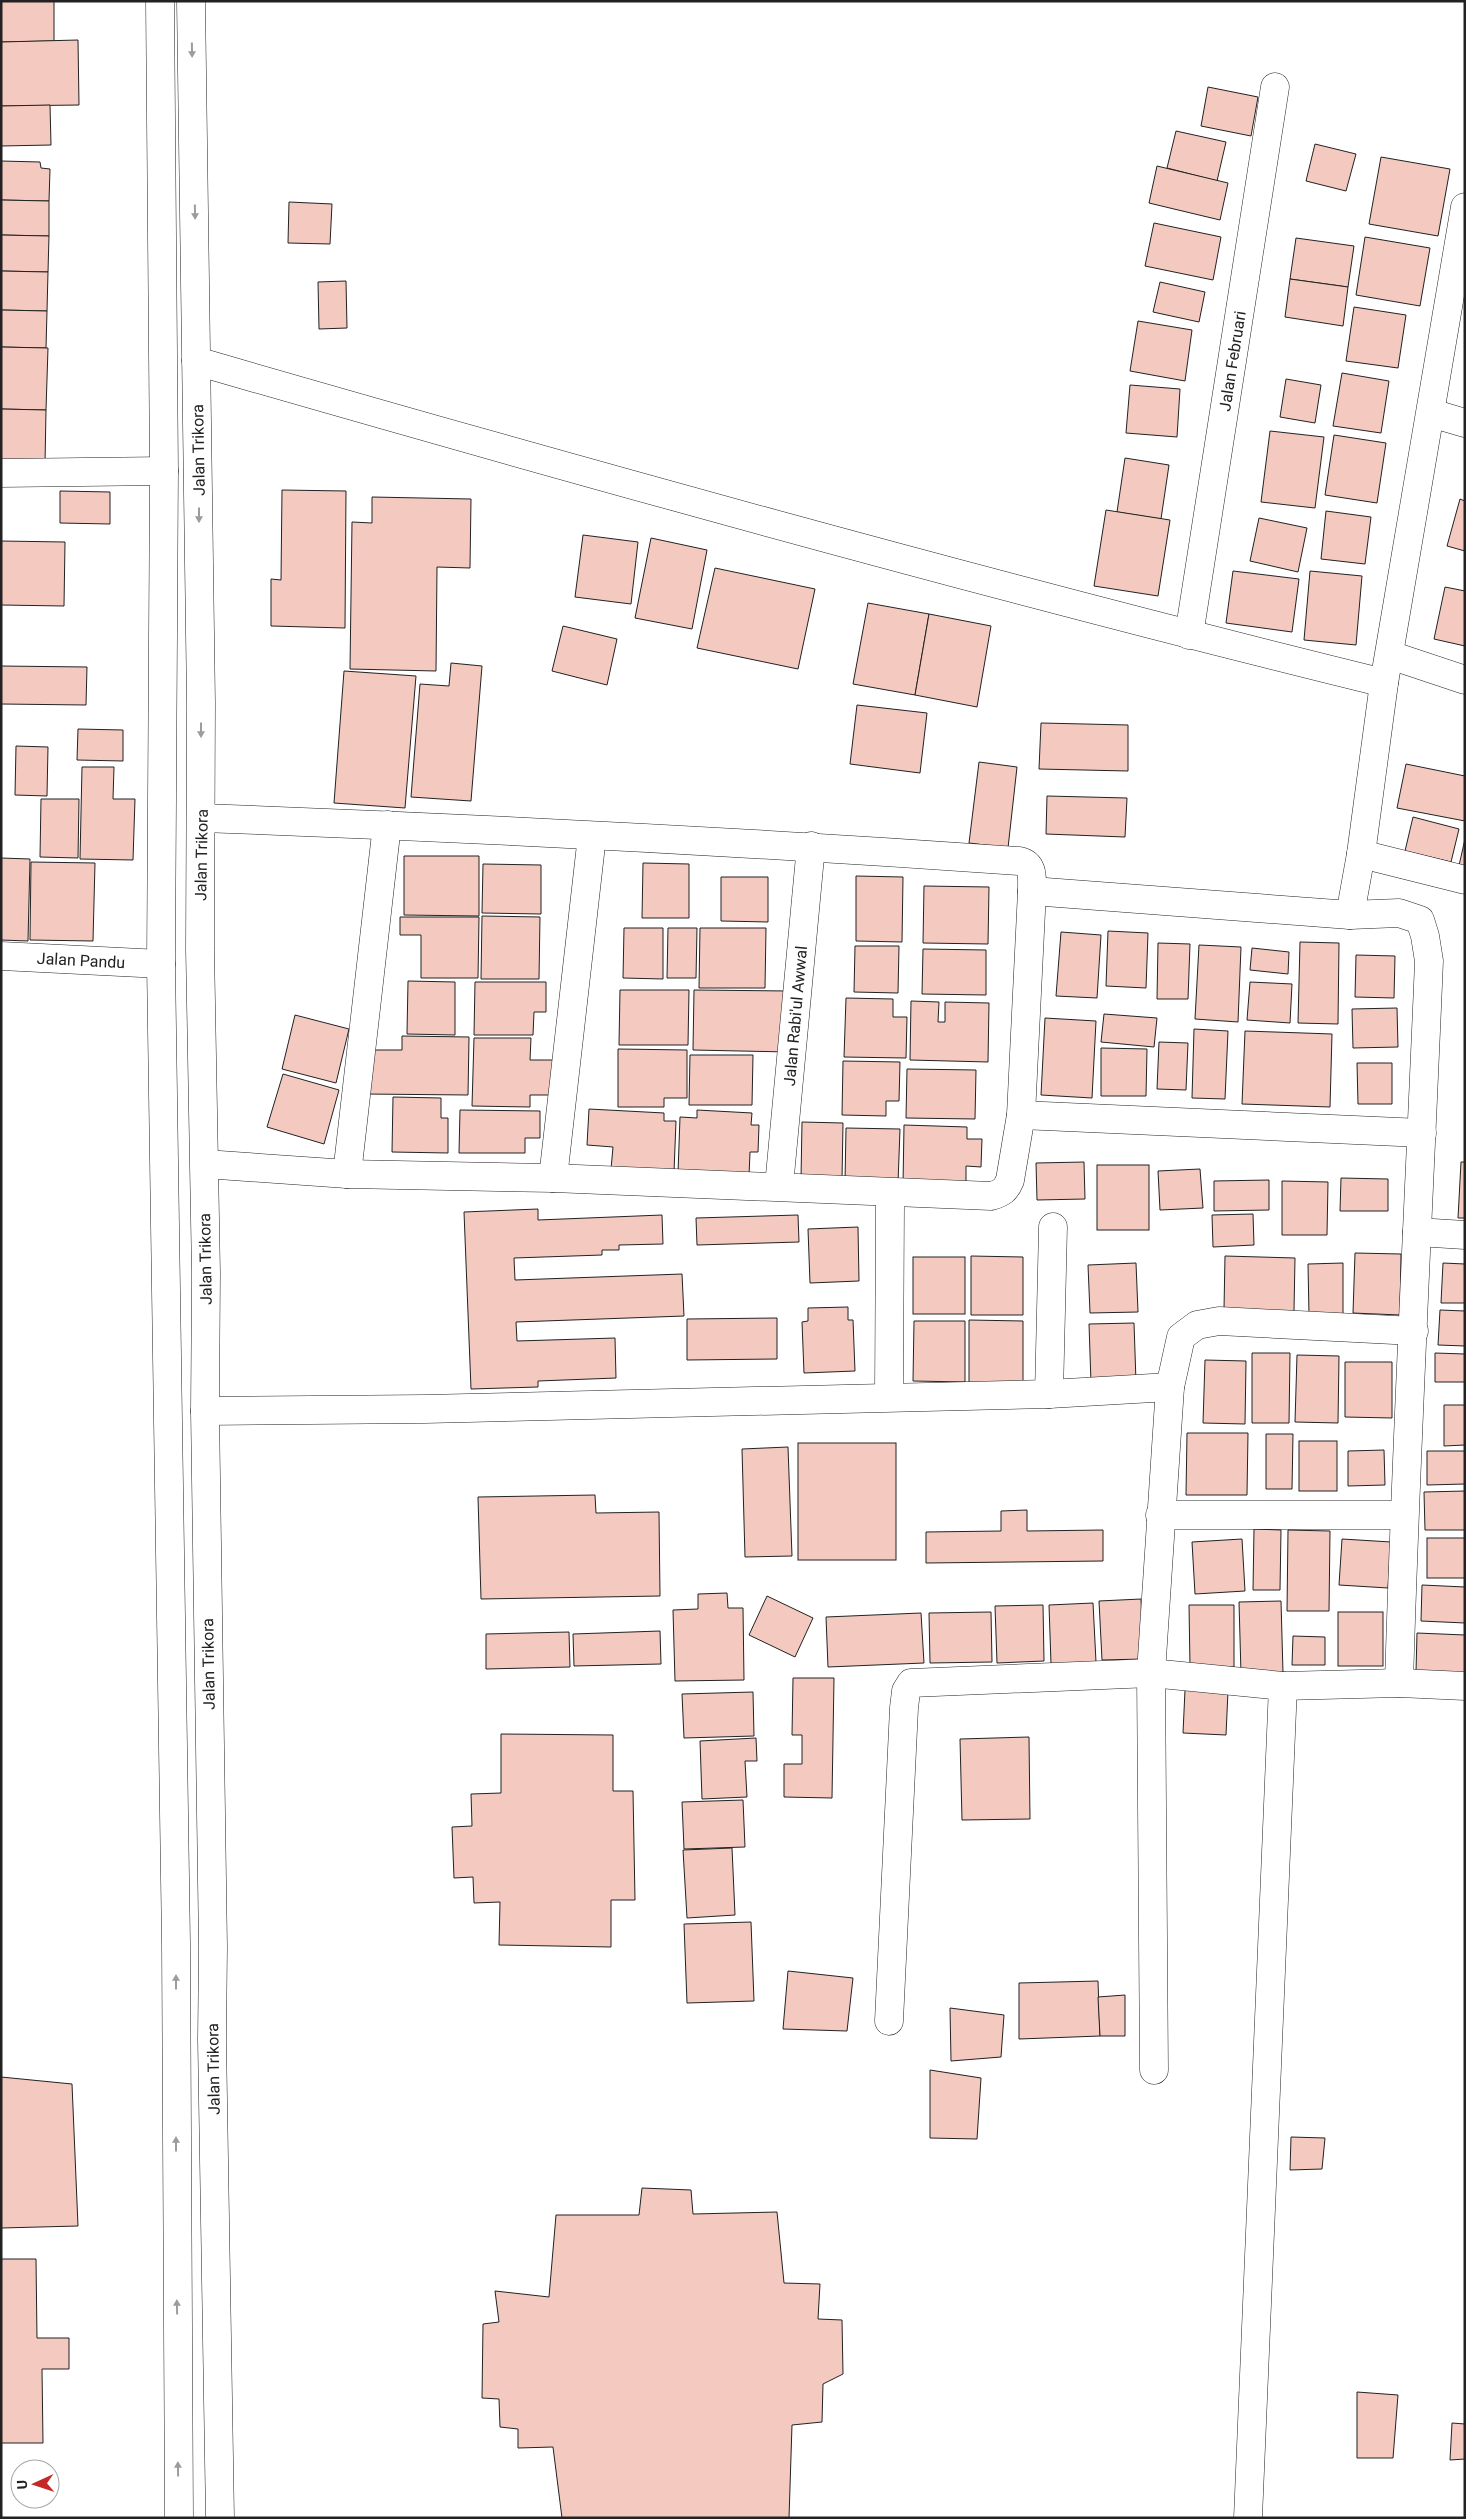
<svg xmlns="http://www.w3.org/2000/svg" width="1466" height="2519" font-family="Roboto,sans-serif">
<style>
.building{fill:#f3c9c0;stroke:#222}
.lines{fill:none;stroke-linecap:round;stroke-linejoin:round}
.street-casing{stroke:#222;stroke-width:29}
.secondary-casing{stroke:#222;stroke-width:29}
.primary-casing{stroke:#222;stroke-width:29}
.street{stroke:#fff;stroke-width:28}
.secondary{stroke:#fff;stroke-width:28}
.primary{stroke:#fff;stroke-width:28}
.oneway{fill:#9c9c9c}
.labels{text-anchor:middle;stroke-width:4;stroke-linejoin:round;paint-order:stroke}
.street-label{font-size:16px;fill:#222;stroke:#fff}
</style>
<rect width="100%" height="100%" fill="#fff"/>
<g class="building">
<path d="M 1,1 L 54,1 L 54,41 L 1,42 Z"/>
<path d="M 78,40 L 79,105 L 1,106 L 1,42 Z"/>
<path d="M 1208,87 L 1258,97 L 1251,136 L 1201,126 Z"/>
<path d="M 50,105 L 51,145 L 1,146 L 1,106 Z"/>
<path d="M 1176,131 L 1226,142 L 1217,181 L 1167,168 Z"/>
<path d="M 1315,144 L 1356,154 L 1346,191 L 1306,181 Z"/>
<path d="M 1381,157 L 1450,169 L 1438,236 L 1369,224 Z"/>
<path d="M 1,161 L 40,162 L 41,168 L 50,169 L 49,201 L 1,200 Z"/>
<path d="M 1157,166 L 1228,183 L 1220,220 L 1149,203 Z"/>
<path d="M 1,200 L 49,201 L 49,236 L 1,235 Z"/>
<path d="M 289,202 L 332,204 L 330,244 L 288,243 Z"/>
<path d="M 1154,223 L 1221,237 L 1213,280 L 1145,266 Z"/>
<path d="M 1,235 L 49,236 L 48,272 L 1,271 Z"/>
<path d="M 1365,237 L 1430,248 L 1420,306 L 1356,295 Z"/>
<path d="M 1296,238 L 1354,246 L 1348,287 L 1290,279 Z"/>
<path d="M 1,271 L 48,272 L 47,311 L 1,310 Z"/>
<path d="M 1290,279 L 1348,287 L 1343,326 L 1285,317 Z"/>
<path d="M 346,281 L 347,328 L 319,329 L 318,282 Z"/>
<path d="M 1160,282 L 1205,292 L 1199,322 L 1153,312 Z"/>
<path d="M 1354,307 L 1406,315 L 1398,368 L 1346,361 Z"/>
<path d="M 1,310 L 47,311 L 46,348 L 1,347 Z"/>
<path d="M 1138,321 L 1192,330 L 1185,381 L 1130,371 Z"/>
<path d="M 1,347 L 48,348 L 46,410 L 1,409 Z"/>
<path d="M 1342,373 L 1389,381 L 1381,433 L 1333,426 Z"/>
<path d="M 1286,379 L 1321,385 L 1315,423 L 1280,417 Z"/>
<path d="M 1130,385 L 1180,389 L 1177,437 L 1126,433 Z"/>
<path d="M 1,409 L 46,410 L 45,464 L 1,463 Z"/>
<path d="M 1270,431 L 1324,437 L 1315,508 L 1261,502 Z"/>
<path d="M 1334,435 L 1386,443 L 1377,503 L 1325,495 Z"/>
<path d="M 1125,458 L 1169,465 L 1161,519 L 1117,512 Z"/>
<path d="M 282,490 L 346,491 L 345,628 L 271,626 L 271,579 L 281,580 Z"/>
<path d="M 60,491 L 110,492 L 110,524 L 60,523 Z"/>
<path d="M 372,497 L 471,499 L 470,568 L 437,567 L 436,671 L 350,669 L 352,522 L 372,523 Z"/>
<path d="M 1460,499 L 1465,501 L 1465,551 L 1447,546 Z"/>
<path d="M 1106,510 L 1170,520 L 1158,596 L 1094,586 Z"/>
<path d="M 1326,511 L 1371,517 L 1365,564 L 1321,559 Z"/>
<path d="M 1259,518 L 1307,528 L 1298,572 L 1250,561 Z"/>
<path d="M 583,535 L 638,542 L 631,604 L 575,597 Z"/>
<path d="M 651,538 L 707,550 L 692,629 L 635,618 Z"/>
<path d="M 1,541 L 65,542 L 64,606 L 1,605 Z"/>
<path d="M 715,568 L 815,589 L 798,669 L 697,648 Z"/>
<path d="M 1233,571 L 1299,579 L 1292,632 L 1226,623 Z"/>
<path d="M 1310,571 L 1362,576 L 1356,645 L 1304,640 Z"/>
<path d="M 1445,587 L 1465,591 L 1465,646 L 1434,639 Z"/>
<path d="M 868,603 L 929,614 L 915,695 L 853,684 Z"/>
<path d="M 929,614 L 991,626 L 977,707 L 915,695 Z"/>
<path d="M 563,626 L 617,639 L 607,685 L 552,671 Z"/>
<path d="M 451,663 L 482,666 L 471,801 L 411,797 L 420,684 L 449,686 Z"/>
<path d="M 1,666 L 87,667 L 86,705 L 1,704 Z"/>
<path d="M 344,671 L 416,676 L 405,808 L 334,803 Z"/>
<path d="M 857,705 L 927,713 L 920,773 L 850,764 Z"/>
<path d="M 1041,723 L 1128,725 L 1128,771 L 1039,769 Z"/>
<path d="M 78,729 L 123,730 L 123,761 L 77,760 Z"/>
<path d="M 16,746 L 48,747 L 47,796 L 15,795 Z"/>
<path d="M 979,762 L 1017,767 L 1008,848 L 969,843 Z"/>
<path d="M 1406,764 L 1465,776 L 1465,821 L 1397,808 Z"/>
<path d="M 82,767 L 114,767 L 113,799 L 135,799 L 133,860 L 80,859 Z"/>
<path d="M 1047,796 L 1127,798 L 1125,837 L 1046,834 Z"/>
<path d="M 41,799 L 79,799 L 78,858 L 40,857 Z"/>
<path d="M 1413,817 L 1459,829 L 1451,862 L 1405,851 Z"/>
<path d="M 1465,839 L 1465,871 L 1458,870 Z"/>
<path d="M 404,856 L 479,856 L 479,916 L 404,915 Z"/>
<path d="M 1,858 L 30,859 L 28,941 L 1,940 Z"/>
<path d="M 31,862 L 95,863 L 93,941 L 30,940 Z"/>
<path d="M 643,863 L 689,864 L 689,918 L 642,918 Z"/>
<path d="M 483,864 L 541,865 L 541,914 L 482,913 Z"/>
<path d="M 856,876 L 903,877 L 902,942 L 856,941 Z"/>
<path d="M 721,877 L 768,877 L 768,922 L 721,921 Z"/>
<path d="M 924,886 L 989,887 L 988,944 L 923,943 Z"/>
<path d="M 482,916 L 540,917 L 539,979 L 481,979 Z"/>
<path d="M 400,917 L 479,917 L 478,978 L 421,978 L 421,935 L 400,935 Z"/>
<path d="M 624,928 L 663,928 L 663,979 L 623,978 Z"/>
<path d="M 668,928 L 697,928 L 696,978 L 667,978 Z"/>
<path d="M 700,928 L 766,928 L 765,988 L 699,988 Z"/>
<path d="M 1108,931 L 1148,933 L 1146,988 L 1106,986 Z"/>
<path d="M 1061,932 L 1101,935 L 1097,998 L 1056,996 Z"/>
<path d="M 1300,942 L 1339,943 L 1338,1024 L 1298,1023 Z"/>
<path d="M 1158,943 L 1190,944 L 1188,999 L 1157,999 Z"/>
<path d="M 1199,945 L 1241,947 L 1238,1022 L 1195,1019 Z"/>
<path d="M 855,946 L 899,946 L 898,993 L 854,992 Z"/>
<path d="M 1252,948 L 1289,952 L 1288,974 L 1250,970 Z"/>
<path d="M 923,949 L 986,950 L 986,995 L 922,994 Z"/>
<path d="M 1356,955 L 1395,956 L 1394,998 L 1355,997 Z"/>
<path d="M 408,981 L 455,982 L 455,1035 L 407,1034 Z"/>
<path d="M 475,982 L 546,982 L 546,1012 L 534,1012 L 533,1035 L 474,1035 Z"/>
<path d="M 1250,982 L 1292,984 L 1290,1023 L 1247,1020 Z"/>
<path d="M 620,990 L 689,990 L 688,1045 L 619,1045 Z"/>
<path d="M 694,990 L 789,991 L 788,1052 L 693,1050 Z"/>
<path d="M 846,998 L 893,999 L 893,1017 L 907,1017 L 906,1058 L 844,1057 Z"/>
<path d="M 911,1001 L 939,1002 L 938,1022 L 945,1022 L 945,1002 L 989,1003 L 988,1062 L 910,1060 Z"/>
<path d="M 1397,1008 L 1398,1047 L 1353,1048 L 1352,1009 Z"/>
<path d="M 1104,1014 L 1157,1018 L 1154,1047 L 1101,1042 Z"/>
<path d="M 295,1015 L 349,1029 L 336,1083 L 282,1069 Z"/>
<path d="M 1045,1018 L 1096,1021 L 1092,1098 L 1041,1095 Z"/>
<path d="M 1194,1029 L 1228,1031 L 1225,1099 L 1192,1098 Z"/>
<path d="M 1245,1031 L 1332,1034 L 1330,1107 L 1242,1104 Z"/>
<path d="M 402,1036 L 469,1037 L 468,1095 L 366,1094 L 366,1050 L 402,1050 Z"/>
<path d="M 474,1038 L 531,1038 L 530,1060 L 555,1060 L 555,1095 L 530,1095 L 530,1107 L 472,1106 Z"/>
<path d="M 1159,1042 L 1188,1043 L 1186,1090 L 1157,1089 Z"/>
<path d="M 1101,1048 L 1147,1049 L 1146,1096 L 1101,1096 Z"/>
<path d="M 618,1049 L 687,1050 L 687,1098 L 664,1098 L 664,1107 L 618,1107 Z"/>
<path d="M 690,1055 L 753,1055 L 752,1105 L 689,1105 Z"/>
<path d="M 843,1061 L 900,1062 L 899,1101 L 886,1101 L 886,1116 L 842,1115 Z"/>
<path d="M 1357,1063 L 1392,1063 L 1392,1104 L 1358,1104 Z"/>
<path d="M 907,1069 L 976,1070 L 975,1119 L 906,1118 Z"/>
<path d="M 283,1074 L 339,1090 L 324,1144 L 267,1127 Z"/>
<path d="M 393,1097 L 441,1098 L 441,1118 L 448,1118 L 448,1153 L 392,1152 Z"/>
<path d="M 589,1109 L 664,1113 L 664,1121 L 676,1121 L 674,1172 L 611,1169 L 613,1147 L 587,1145 Z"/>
<path d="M 460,1110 L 540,1111 L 540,1138 L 525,1138 L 525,1153 L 459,1153 Z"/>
<path d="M 697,1110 L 752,1113 L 751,1125 L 759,1125 L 758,1152 L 750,1152 L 749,1176 L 678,1173 L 680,1117 L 697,1118 Z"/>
<path d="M 802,1122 L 843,1123 L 842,1180 L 801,1179 Z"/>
<path d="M 904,1125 L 967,1127 L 967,1139 L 982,1139 L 981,1167 L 966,1166 L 966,1186 L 903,1185 Z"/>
<path d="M 846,1128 L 900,1129 L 898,1183 L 845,1182 Z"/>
<path d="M 1084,1162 L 1085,1199 L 1037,1200 L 1036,1163 Z"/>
<path d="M 1461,1162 L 1465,1162 L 1465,1218 L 1458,1218 Z"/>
<rect x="1097" y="1165" width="52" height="65"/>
<path d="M 1200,1169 L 1203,1208 L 1160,1210 L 1158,1171 Z"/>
<path d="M 1341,1178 L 1388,1179 L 1388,1211 L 1340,1211 Z"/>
<path d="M 1269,1180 L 1269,1210 L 1214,1211 L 1214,1181 Z"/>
<path d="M 1282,1181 L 1328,1182 L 1327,1235 L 1282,1235 Z"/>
<path d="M 538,1209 L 538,1220 L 662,1215 L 663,1244 L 619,1245 L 619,1250 L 602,1250 L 602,1255 L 514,1258 L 515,1280 L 682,1274 L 684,1316 L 516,1322 L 517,1341 L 615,1338 L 616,1378 L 538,1381 L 538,1387 L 471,1389 L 464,1212 Z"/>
<path d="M 1253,1214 L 1254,1245 L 1213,1247 L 1212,1215 Z"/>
<path d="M 798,1215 L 799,1242 L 697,1245 L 696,1218 Z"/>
<path d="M 858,1227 L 859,1281 L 810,1283 L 808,1229 Z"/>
<path d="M 1355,1253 L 1401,1254 L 1400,1315 L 1353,1313 Z"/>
<path d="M 971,1256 L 1023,1257 L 1023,1315 L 971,1315 Z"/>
<path d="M 1225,1256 L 1295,1258 L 1294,1311 L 1224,1309 Z"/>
<rect x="913" y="1257" width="52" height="57"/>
<path d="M 1136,1263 L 1138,1312 L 1090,1313 L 1088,1265 Z"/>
<path d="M 1343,1263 L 1343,1315 L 1309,1315 L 1308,1264 Z"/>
<path d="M 1443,1263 L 1465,1264 L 1465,1303 L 1441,1303 Z"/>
<path d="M 848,1307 L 848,1320 L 853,1320 L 855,1371 L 804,1373 L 802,1322 L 808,1321 L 808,1308 Z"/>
<path d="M 1440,1310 L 1465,1311 L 1465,1346 L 1438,1345 Z"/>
<path d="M 777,1318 L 777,1359 L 687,1360 L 687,1319 Z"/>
<path d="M 969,1320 L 1023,1321 L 1023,1383 L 969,1383 Z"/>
<path d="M 914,1321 L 965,1321 L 965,1382 L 913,1381 Z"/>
<path d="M 1134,1323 L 1136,1382 L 1091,1383 L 1089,1324 Z"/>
<path d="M 1252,1353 L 1290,1353 L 1289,1423 L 1252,1423 Z"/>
<path d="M 1435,1353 L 1465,1354 L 1465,1382 L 1435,1382 Z"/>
<path d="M 1297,1355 L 1339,1356 L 1338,1423 L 1295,1422 Z"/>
<path d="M 1205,1360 L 1246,1361 L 1245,1424 L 1203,1423 Z"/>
<path d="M 1345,1362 L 1392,1362 L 1392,1418 L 1345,1417 Z"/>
<path d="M 1444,1405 L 1465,1405 L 1465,1445 L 1444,1446 Z"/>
<path d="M 1187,1433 L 1248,1433 L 1247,1495 L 1186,1495 Z"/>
<path d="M 1266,1434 L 1293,1434 L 1292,1489 L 1266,1489 Z"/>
<rect x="1299" y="1441" width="38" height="50"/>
<rect x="798" y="1443" width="98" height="117"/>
<path d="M 788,1447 L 792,1556 L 745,1557 L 742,1449 Z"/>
<path d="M 1384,1450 L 1385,1485 L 1348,1486 L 1348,1451 Z"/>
<path d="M 1427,1451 L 1465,1451 L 1465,1484 L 1427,1485 Z"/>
<path d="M 1465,1491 L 1465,1530 L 1425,1530 L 1424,1492 Z"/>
<path d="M 595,1495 L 596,1513 L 659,1512 L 660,1596 L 481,1599 L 478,1497 Z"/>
<path d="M 1027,1510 L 1027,1531 L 1103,1530 L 1103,1561 L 926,1563 L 926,1532 L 1001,1531 L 1001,1511 Z"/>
<path d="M 1254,1529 L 1281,1530 L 1280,1590 L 1253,1590 Z"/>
<path d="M 1288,1530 L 1330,1531 L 1329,1611 L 1287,1611 Z"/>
<rect x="1427" y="1538" width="38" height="40"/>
<path d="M 1242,1539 L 1245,1591 L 1195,1594 L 1192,1542 Z"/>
<path d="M 1342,1539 L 1391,1542 L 1388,1588 L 1339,1585 Z"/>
<path d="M 1422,1585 L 1465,1587 L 1465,1623 L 1421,1621 Z"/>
<path d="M 727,1593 L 728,1608 L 743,1608 L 744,1680 L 675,1681 L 673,1610 L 698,1609 L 698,1594 Z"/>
<path d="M 767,1596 L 813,1618 L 795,1657 L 749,1635 Z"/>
<path d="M 1141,1599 L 1143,1659 L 1102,1660 L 1099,1601 Z"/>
<path d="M 1281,1601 L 1283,1673 L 1241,1674 L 1239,1602 Z"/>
<path d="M 1093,1603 L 1096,1662 L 1051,1664 L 1049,1605 Z"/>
<path d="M 1043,1605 L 1044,1661 L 997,1663 L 995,1606 Z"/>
<path d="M 1189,1605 L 1234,1605 L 1234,1667 L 1190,1667 Z"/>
<path d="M 991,1612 L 992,1662 L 930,1663 L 929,1613 Z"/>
<rect x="1338" y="1612" width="45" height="54"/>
<path d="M 921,1613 L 924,1663 L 828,1667 L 826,1617 Z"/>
<path d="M 660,1631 L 661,1664 L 574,1666 L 573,1634 Z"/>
<path d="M 569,1632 L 570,1667 L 486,1669 L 486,1634 Z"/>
<path d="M 1417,1633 L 1465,1635 L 1465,1673 L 1416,1672 Z"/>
<path d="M 1293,1636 L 1325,1637 L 1325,1665 L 1292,1665 Z"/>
<path d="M 793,1678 L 834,1678 L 832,1798 L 784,1797 L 784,1764 L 802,1764 L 802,1735 L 792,1735 Z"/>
<path d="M 1185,1690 L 1228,1691 L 1226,1735 L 1183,1733 Z"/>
<path d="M 753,1692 L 754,1736 L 684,1738 L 682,1694 Z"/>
<path d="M 501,1734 L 613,1735 L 613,1791 L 633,1791 L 635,1900 L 611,1900 L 611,1947 L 499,1945 L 500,1902 L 474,1903 L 473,1877 L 454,1878 L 452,1827 L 472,1826 L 471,1794 L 501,1793 Z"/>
<path d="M 1029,1737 L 1030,1819 L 962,1820 L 960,1739 Z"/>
<path d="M 756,1738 L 757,1761 L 745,1761 L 747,1797 L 702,1799 L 700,1741 Z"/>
<path d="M 743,1800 L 745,1847 L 684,1849 L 682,1802 Z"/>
<path d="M 732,1848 L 735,1915 L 687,1918 L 683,1850 Z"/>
<path d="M 751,1922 L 754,2001 L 687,2003 L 684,1924 Z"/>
<path d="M 788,1971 L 853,1978 L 847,2031 L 783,2029 Z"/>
<path d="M 1098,1981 L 1100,2036 L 1019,2039 L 1019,1983 Z"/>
<path d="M 1125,1995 L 1125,2036 L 1100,2036 L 1098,1997 Z"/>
<path d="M 950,2008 L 1004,2015 L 1001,2057 L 951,2061 Z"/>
<path d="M 930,2070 L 981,2078 L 977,2139 L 930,2138 Z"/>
<path d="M 1,2077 L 72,2084 L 78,2226 L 1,2228 Z"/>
<path d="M 1291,2137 L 1325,2138 L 1322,2169 L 1290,2170 Z"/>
<path d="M 642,2188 L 691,2190 L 693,2214 L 777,2212 L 784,2283 L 820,2284 L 818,2319 L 842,2320 L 843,2374 L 823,2384 L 822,2422 L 792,2425 L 789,2518 L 562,2518 L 553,2447 L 518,2448 L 518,2429 L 500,2427 L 499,2399 L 482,2398 L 483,2324 L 499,2322 L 495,2291 L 549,2297 L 556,2215 L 639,2215 Z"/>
<path d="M 1,2259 L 36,2259 L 37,2338 L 69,2338 L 69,2369 L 42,2369 L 43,2443 L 1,2443 Z"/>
<path d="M 1357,2392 L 1398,2395 L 1393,2458 L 1357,2458 Z"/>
<path d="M 1452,2423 L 1465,2424 L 1465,2459 L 1450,2460 Z"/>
</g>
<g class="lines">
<g class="street-casing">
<g id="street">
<path d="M 196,361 C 590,475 985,585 1384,683"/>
<path d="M 1431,413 L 1465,423"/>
<path d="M 1,473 L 164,471"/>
<path d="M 1189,635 L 1275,87"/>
<path d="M 1390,655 L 1465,680"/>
<path d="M 202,818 C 475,828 747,842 1019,861 C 1034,864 1032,878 1032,891 L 1021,1115 L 1010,1180 C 1006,1190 1002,1193 991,1196 L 553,1178 L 347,1174 L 205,1164"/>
<path d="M 1361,854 L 1465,880"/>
<path d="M 1032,891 L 1350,915 L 1399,913 L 1420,920 L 1425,936 L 1429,961 C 1419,1201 1406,1442 1399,1683"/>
<path d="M 1350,915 L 1361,854 L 1384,683 L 1465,207"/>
<path d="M 1021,1115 L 1422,1133"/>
<path d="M 347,1174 L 387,825"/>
<path d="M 553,1178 L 592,836"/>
<path d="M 779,1186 L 811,846"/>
<path d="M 1417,1232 L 1465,1235"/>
<path d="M 1049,1394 L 1053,1227"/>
<path d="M 889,1396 L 890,1205"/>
<path d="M 205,1411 L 425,1409 L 1049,1394 L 1170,1387"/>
<path d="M 1160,1515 L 1404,1515"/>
<path d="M 889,2021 L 904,1708 L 906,1691 L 911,1683 L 1151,1673 L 1283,1686 L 1399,1683 L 1465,1686"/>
<path d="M 1154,2070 L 1151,1673 L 1170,1387 L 1181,1337 L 1197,1325 L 1219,1321 L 1414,1331"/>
<path d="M 1248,2518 L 1283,1686"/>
</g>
</g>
<g class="secondary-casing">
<path id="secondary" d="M 1,956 L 161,964"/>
</g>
<g class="primary-casing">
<g id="primary">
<path d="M 160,1 L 164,471 L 161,964 L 176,1943 L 179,2518"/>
<path d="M 191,1 L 201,703 L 200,949 L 206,1273 L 205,1411 L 213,1947 L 212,2040 L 220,2518"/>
</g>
</g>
<use href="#street" class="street"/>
<use href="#secondary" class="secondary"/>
<use href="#primary" class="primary"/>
</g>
<defs><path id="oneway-solid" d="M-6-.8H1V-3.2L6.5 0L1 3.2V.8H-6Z" transform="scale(1.25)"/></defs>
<g class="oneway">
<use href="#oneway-solid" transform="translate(192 50) rotate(89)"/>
<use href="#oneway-solid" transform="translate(195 212) rotate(89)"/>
<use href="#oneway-solid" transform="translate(199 515) rotate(90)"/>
<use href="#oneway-solid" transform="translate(201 730) rotate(90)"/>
<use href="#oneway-solid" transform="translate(176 1982) rotate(-90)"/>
<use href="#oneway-solid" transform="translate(176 2144) rotate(-90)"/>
<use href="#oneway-solid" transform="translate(177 2307) rotate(-91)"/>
<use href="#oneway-solid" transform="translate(178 2469) rotate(-91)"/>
</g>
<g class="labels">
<g class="street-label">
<text transform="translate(1232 361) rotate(-81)" y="6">Jalan Februari</text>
<text transform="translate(198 450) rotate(-91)" y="6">Jalan Trikora</text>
<text transform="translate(201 855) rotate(-89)" y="6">Jalan Trikora</text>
<text transform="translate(81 960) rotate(3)" y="6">Jalan Pandu</text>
<text transform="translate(795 1016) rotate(-85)" y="6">Jalan Rabi'ul Awwal</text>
<text transform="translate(205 1259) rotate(-91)" y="6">Jalan Trikora</text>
<text transform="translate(208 1664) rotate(-91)" y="6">Jalan Trikora</text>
<text transform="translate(213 2069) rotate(-91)" y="6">Jalan Trikora</text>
</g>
</g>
<rect width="1466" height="2519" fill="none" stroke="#222222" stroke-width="5"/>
<g transform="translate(35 2484) rotate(267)"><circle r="24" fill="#ffffff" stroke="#a7a7a7"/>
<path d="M0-4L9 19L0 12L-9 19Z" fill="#c62828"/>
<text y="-8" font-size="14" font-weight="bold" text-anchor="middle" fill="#222222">U</text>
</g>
</svg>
